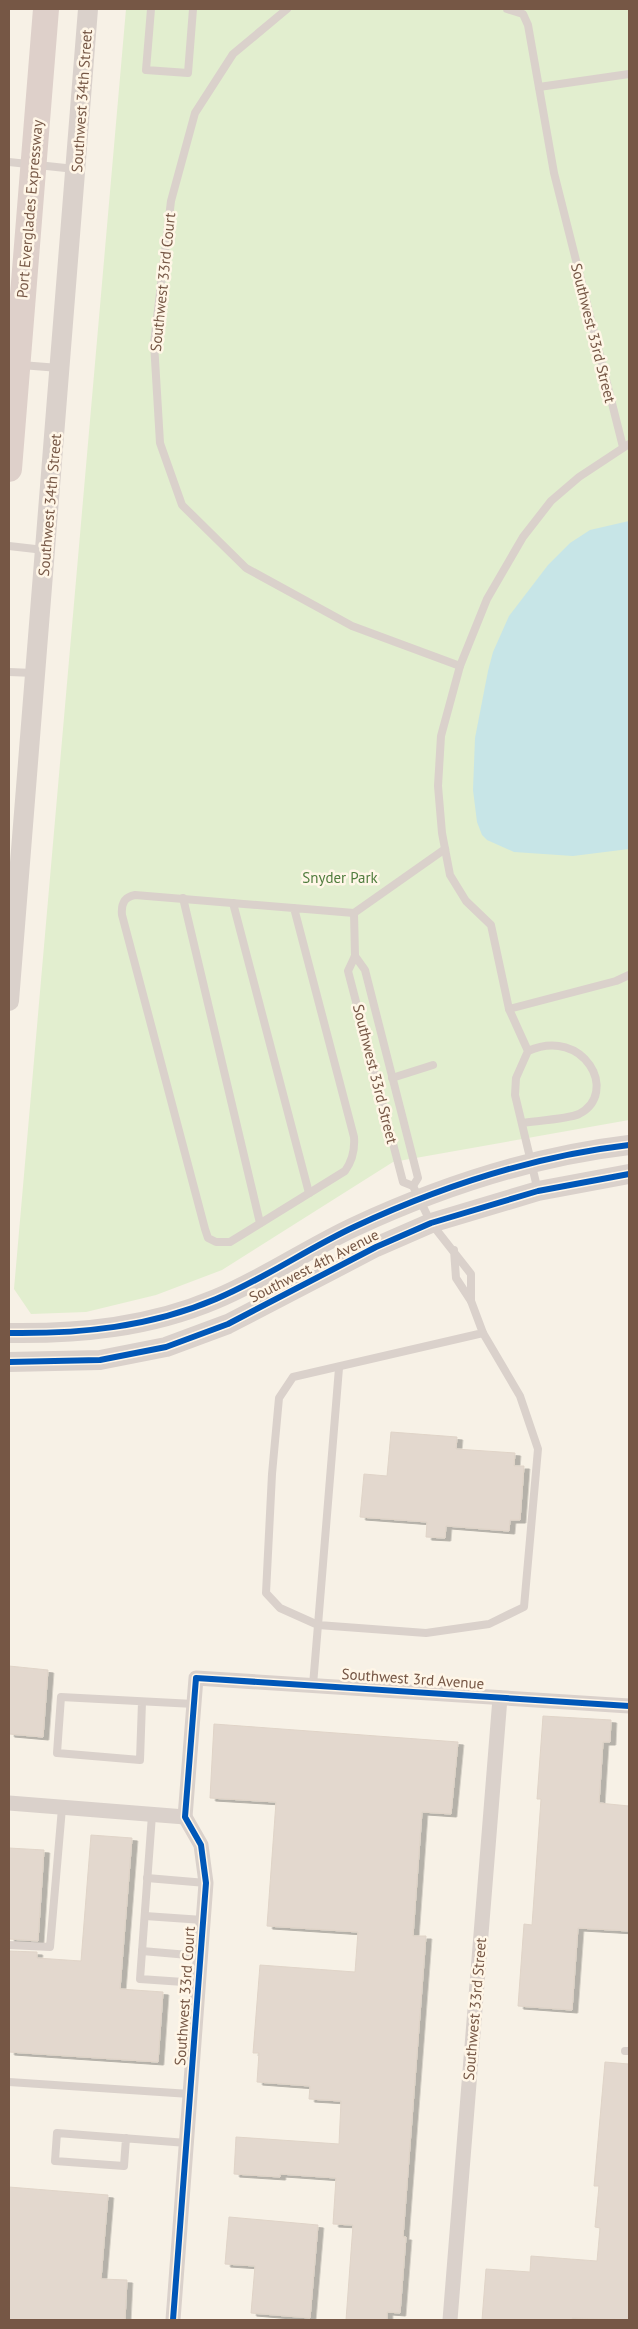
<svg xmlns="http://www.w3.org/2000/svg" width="638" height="2329" font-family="'PT Sans',sans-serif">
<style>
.green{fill:#e2eecf}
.water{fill:#c7e5e7}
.building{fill:#e3d8ce;stroke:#e0d4c8;filter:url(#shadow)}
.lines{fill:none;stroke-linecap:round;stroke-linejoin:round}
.lane{stroke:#dad1cb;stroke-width:8}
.street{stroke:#dad1cb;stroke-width:15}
.secondary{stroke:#dad1cb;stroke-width:20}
.highway{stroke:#ded0ca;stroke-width:26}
.cycleway-casing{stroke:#fff6e7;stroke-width:9}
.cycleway{stroke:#0057b8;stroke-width:6}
.labels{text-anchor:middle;stroke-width:5;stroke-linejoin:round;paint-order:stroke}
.street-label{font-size:15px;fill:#765745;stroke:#fff6e7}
.park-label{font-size:15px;fill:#4f7c3d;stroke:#fff6e7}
</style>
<defs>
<filter id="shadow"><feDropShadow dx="5.5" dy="3" stdDeviation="0" flood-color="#0004"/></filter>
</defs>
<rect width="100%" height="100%" fill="#f7f1e6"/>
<path class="green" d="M 126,9 L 629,9 L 629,1120 L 393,1162 L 222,1270 L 156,1295 L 86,1312 L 31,1314 L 14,1289 Z"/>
<path class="water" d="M 629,521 L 629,849 L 573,856 L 514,852 L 487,840 L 482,835 L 477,822 L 473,790 L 475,738 L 488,671 L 493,652 L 509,616 L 548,565 L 570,543 L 590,530 Z"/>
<g class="building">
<path d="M 391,1432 L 457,1437 L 456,1449 L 515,1453 L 514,1466 L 524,1466 L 520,1520 L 510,1520 L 509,1531 L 446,1526 L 445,1538 L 426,1537 L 427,1522 L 360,1517 L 364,1474 L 387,1476 Z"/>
<path d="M 9,1666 L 48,1670 L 43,1737 L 9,1734 Z"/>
<path d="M 543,1716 L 611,1720 L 610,1742 L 603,1742 L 599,1803 L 629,1806 L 629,1931 L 578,1928 L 572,2010 L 518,2006 L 524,1924 L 532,1925 L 541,1799 L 537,1799 Z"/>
<path d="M 214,1724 L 458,1742 L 451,1814 L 422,1812 L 413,1936 L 426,1936 L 403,2237 L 406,2237 L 400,2313 L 387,2312 L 387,2320 L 346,2320 L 353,2225 L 333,2224 L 336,2178 L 280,2174 L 280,2177 L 234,2174 L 236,2137 L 339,2144 L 341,2101 L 309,2099 L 310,2086 L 257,2082 L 259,2053 L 253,2053 L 260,1965 L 355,1972 L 358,1932 L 267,1926 L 276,1802 L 210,1798 Z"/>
<path d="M 91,1835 L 132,1838 L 120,1989 L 163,1992 L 158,2062 L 9,2052 L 9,1951 L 37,1952 L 37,1958 L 81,1961 Z"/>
<path d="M 9,1848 L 44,1850 L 38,1941 L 9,1939 Z"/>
<path d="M 605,2062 L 629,2064 L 629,2320 L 572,2318 L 572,2320 L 482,2320 L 486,2269 L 530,2272 L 531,2256 L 597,2261 L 600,2228 L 595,2227 L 599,2186 L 594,2186 Z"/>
<path d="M 9,2187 L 108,2195 L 101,2279 L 127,2280 L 125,2320 L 9,2320 Z"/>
<path d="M 229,2217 L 318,2225 L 310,2318 L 251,2313 L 255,2266 L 225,2264 Z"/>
</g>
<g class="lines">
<g class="lane">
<path d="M 151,9 L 146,70 L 188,73 L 193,9"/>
<path d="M 287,9 L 233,54 L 195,113 L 171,201 L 154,343 L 160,443 L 182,505 L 246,568 L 352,626 L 460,666"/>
<path d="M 507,9 L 523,14 L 528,25 L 554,173 L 623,447"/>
<path d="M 539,87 L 629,74"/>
<path d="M 9,162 L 75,169"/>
<path d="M 21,365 L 59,368"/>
<path d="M 9,546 L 44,550"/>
<path d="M 9,672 L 34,673"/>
<path d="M 445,849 L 354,913 L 355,956 L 348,971 L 403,1182 L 413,1186 L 431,1223 L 471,1274 L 471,1301 L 456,1278 L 454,1250"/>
<path d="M 183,898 L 260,1223"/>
<path d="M 233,903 L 309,1193"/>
<path d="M 294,908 L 354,1137 C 355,1150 353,1160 345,1171 L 230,1242 L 216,1242 L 208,1238 L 205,1229 L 122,915 C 121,904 124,897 135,895 L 354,913"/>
<path d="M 355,956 L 365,970 L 418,1178 L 413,1186"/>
<path d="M 509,1009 L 616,981 L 629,975"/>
<path d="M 392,1078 L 433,1065"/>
<path d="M 522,1123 C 535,1121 568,1119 579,1114 C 620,1093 584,1026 528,1051"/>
<path d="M 538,1191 L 515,1095 L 516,1078 L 528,1051 L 509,1009 L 491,925 L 466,901 L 450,875 L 442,833 L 438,786 L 441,736 L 460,666 L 487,599 L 523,537 L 551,501 L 579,477 L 629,444"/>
<path d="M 339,1368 L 318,1625 L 426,1633 L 489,1624 L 524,1607 L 538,1449 L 520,1396 L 483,1333"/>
<path d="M 313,1685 L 318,1625 L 280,1608 L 266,1593 L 272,1474 L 279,1398 L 293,1377 L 483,1333 L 471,1301"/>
<path d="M 142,1702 L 140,1760 L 57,1753 L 61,1697 L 194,1704"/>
<path d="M 152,1815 L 140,1979 L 198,1983"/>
<path d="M 147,1878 L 206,1883"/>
<path d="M 145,1916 L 203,1920"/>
<path d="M 9,1945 L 50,1947 L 62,1808"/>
<path d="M 142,1951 L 200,1956"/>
<path d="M 625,2051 L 629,2051"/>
<path d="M 9,2082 L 190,2094"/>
<path d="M 126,2138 L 124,2166 L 55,2161 L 57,2133 L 187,2143"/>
</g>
<g class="street">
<path d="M 9,1803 L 185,1817"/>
<path d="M 173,2320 L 206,1883 L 201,1845 L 185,1817 L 196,1678 L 629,1706"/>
<path d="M 450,2320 L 500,1698"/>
</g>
<g class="secondary">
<path d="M 9,1001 L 88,9"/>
<path d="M 9,1333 C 81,1334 150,1327 216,1299 C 264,1279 307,1249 354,1227 C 440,1187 535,1156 629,1145"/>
<path d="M 9,1362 L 100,1360 L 166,1347 L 228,1324 L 376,1247 L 431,1223 L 538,1191 L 629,1174"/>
</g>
<path class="highway" d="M 9,469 L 46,9"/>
<g class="cycleway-casing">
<g id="cycleway">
<path d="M 9,1333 C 81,1334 150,1327 216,1299 C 264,1279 307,1249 354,1227 C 440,1187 535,1156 629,1145"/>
<path d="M 9,1362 L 100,1360 L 166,1347 L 228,1324 L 376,1247 L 431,1223 L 538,1191 L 629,1174"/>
<path d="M 173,2320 L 206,1883 L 201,1845 L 185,1817 L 196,1678 L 629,1706"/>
</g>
</g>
<use href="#cycleway" class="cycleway"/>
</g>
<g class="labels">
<g class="street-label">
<text transform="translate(82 101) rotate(-86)" y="5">Southwest 34th Street</text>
<text transform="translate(30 209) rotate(-85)" y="5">Port Everglades Expressway</text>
<text transform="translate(163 282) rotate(-84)" y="5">Southwest 33rd Court</text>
<text transform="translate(593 333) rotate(76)" y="5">Southwest 33rd Street</text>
<text transform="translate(50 505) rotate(-85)" y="5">Southwest 34th Street</text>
<text transform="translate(375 1074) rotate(76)" y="5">Southwest 33rd Street</text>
<text transform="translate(314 1266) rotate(-27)" y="5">Southwest 4th Avenue</text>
<text transform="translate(413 1679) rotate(4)" y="5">Southwest 3rd Avenue</text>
<text transform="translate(185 1996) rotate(-86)" y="5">Southwest 33rd Court</text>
<text transform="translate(475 2009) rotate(-85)" y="5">Southwest 33rd Street</text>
</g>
<g class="park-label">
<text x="340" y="883">Snyder Park</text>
</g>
</g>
<rect width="638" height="2329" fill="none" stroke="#765745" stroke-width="20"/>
</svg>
